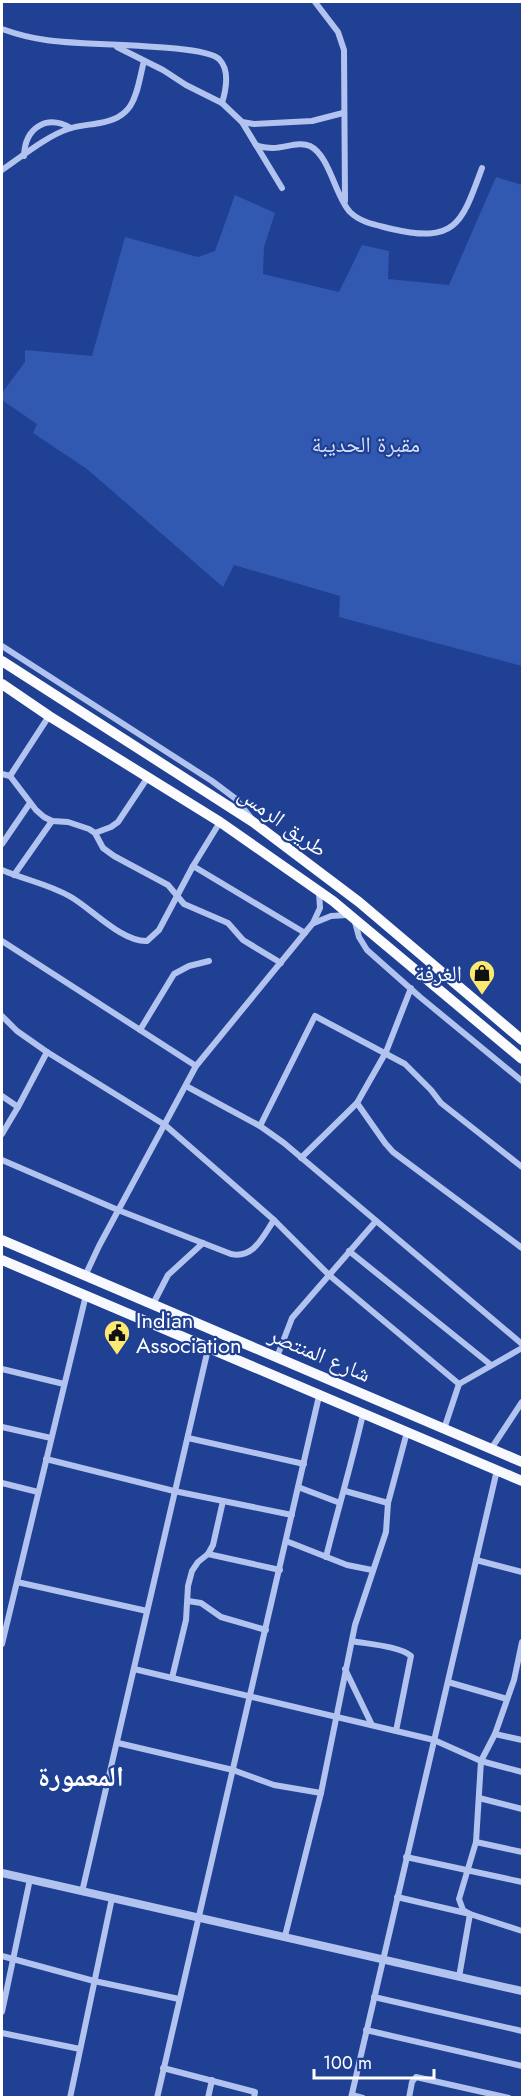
<svg xmlns="http://www.w3.org/2000/svg" width="524" height="2099" font-family="Jost,'Noto Naskh Arabic',sans-serif">
<style>
.green{fill:#3259b1}
.lines{fill:none;stroke-linecap:round;stroke-linejoin:round}
.minor{stroke:#b1c3ee;stroke-width:6}
.tertiary{stroke:#b1c3ee;stroke-width:8}
.primary{stroke:#f8f9ff;stroke-width:10}
.trunk{stroke:#fcfcff;stroke-width:10}
.labels{text-anchor:middle;stroke-width:4.5;stroke-linejoin:round;paint-order:stroke}
.park-label{font-size:22px;fill:#d7e1fa;stroke:#1f4093}
.street-label{font-size:22px;fill:#fff;stroke:#1f4093}
.poi-label{font-size:22px;fill:#fff;stroke:#1f4093;text-anchor:end}
.district-label{font-size:28px;font-weight:bold;fill:#fff;stroke:#1f4093}
</style>
<rect width="100%" height="100%" fill="#1f4093"/>
<path class="green" d="M 496,177 L 522,185 L 522,666 L 339,617 L 340,596 L 234,565 L 223,587 L 87,469 L 33,433 L 37,424 L 2,400 L 2,393 L 25,362 L 25,350 L 92,356 L 125,237 L 198,257 L 215,251 L 235,195 L 275,213 L 264,247 L 263,274 L 339,292 L 362,245 L 389,251 L 388,279 L 449,285 Z"/>
<g class="lines">
<g class="minor">
<path d="M 315,2 L 338,32 L 344,50 L 345,201"/>
<path d="M 2,29 C 16,34 31,38 46,40 C 77,46 202,43 219,59 C 230,70 226,90 222,103"/>
<path d="M 117,47 L 163,70 L 186,85 L 222,103 L 242,122 L 254,124 L 312,121 L 343,113"/>
<path d="M 242,122 L 282,188"/>
<path d="M 256,145 C 261,147 267,148 273,148 C 285,148 299,141 310,146 C 330,156 335,196 350,212 C 361,223 377,225 392,229 C 457,244 462,222 482,168"/>
<path d="M 24,156 C 25,128 46,114 71,128"/>
<path d="M 2,170 C 21,157 47,136 68,129 C 79,125 90,125 100,123 C 137,117 136,92 144,61"/>
<path d="M 2,646 L 212,781 L 236,799 L 252,819"/>
<path d="M 2,774 L 10,776 L 36,810 L 44,817 L 52,821 L 68,822 L 89,829 L 95,833 L 103,848 L 114,856 L 168,885 L 184,904 L 228,923 L 243,940 L 281,963"/>
<path d="M 10,776 L 49,716"/>
<path d="M 95,833 L 111,827 L 118,822 L 148,777"/>
<path d="M 2,844 L 30,803"/>
<path d="M 193,866 L 305,933"/>
<path d="M 2,870 C 25,880 49,884 71,897 C 93,910 122,942 147,941 L 159,930 L 193,866 L 220,822"/>
<path d="M 14,875 L 52,821"/>
<path d="M 355,922 L 359,937 L 367,950 L 420,997 L 522,1081"/>
<path d="M 314,923 L 331,916 L 347,915"/>
<path d="M 2,941 L 196,1066"/>
<path d="M 2,1016 L 17,1031 L 47,1052 L 165,1125 L 274,1220 L 329,1275 L 459,1384"/>
<path d="M 140,1030 L 174,974 L 189,966 L 209,961"/>
<path d="M 186,1086 L 260,1126 L 284,1143 L 522,1344"/>
<path d="M 2,1096 L 18,1107"/>
<path d="M 357,1103 L 385,1143 L 393,1152 L 522,1248"/>
<path d="M 260,1126 L 315,1016 L 405,1064 L 431,1090 L 441,1103 L 522,1167"/>
<path d="M 2,1134 L 18,1107 L 47,1052"/>
<path d="M 301,1158 L 357,1103 L 386,1052 L 411,988"/>
<path d="M 2,1160 L 118,1210 L 231,1254 C 254,1259 263,1236 274,1220"/>
<path d="M 349,1251 L 491,1365"/>
<path d="M 85,1276 L 99,1246 L 196,1066 L 313,923 L 320,908 L 319,892"/>
<path d="M 153,1304 L 168,1275 L 203,1243"/>
<path d="M 277,1357 L 292,1318 L 376,1221"/>
<path d="M 2,1369 L 64,1384"/>
<path d="M 2,1427 L 51,1438"/>
<path d="M 444,1429 L 459,1384 L 522,1348"/>
<path d="M 188,1438 L 304,1464"/>
<path d="M 491,1449 L 522,1402"/>
<path d="M 46,1459 L 174,1491 L 292,1515"/>
<path d="M 2,1483 L 38,1492"/>
<path d="M 298,1487 L 340,1503"/>
<path d="M 345,1491 L 388,1503"/>
<path d="M 286,1541 L 347,1565 L 372,1570"/>
<path d="M 208,1554 L 280,1570"/>
<path d="M 326,1557 C 338,1509 352,1462 363,1414"/>
<path d="M 476,1560 L 522,1572"/>
<path d="M 17,1582 L 147,1611"/>
<path d="M 188,1601 L 201,1603 L 221,1617 L 266,1630"/>
<path d="M 352,1641 C 367,1644 400,1646 411,1656 L 396,1731"/>
<path d="M 2,1644 L 86,1295"/>
<path d="M 134,1669 L 434,1740 L 481,1761 L 522,1772"/>
<path d="M 345,1669 L 372,1725"/>
<path d="M 172,1678 L 186,1620 L 188,1586 L 192,1571 L 198,1562 L 208,1554 L 213,1545 L 223,1501"/>
<path d="M 448,1682 L 507,1699"/>
<path d="M 495,1734 L 522,1740"/>
<path d="M 118,1743 L 233,1770 L 274,1785 L 321,1793"/>
<path d="M 479,1798 L 522,1809"/>
<path d="M 476,1842 L 522,1852"/>
<path d="M 406,1857 L 522,1882"/>
<path d="M 82,1892 L 208,1349"/>
<path d="M 397,1897 L 470,1914 L 522,1931"/>
<path d="M 285,1936 L 321,1793 L 355,1625 L 386,1532 L 388,1503 L 407,1432"/>
<path d="M 2,1956 L 94,1981 L 179,1999"/>
<path d="M 459,1977 L 470,1914 L 463,1910 L 459,1899 L 476,1842 L 481,1761 L 495,1734 L 514,1680 L 522,1642"/>
<path d="M 374,1997 L 522,2031"/>
<path d="M 2,2012 L 30,1879"/>
<path d="M 366,2030 L 522,2066"/>
<path d="M 2,2033 L 80,2049"/>
<path d="M 163,2068 L 255,2092 L 254,2098"/>
<path d="M 352,2095 L 363,2098"/>
<path d="M 70,2098 L 112,1898"/>
<path d="M 157,2098 L 319,1396"/>
<path d="M 208,2098 L 212,2080"/>
<path d="M 351,2098 L 497,1470"/>
<path d="M 409,2098 L 412,2082 L 416,2077 L 509,2098"/>
</g>
<path class="tertiary" d="M 2,1873 L 522,1991"/>
<g class="primary">
<path d="M 2,1240 L 522,1462"/>
<path d="M 2,1260 L 522,1481"/>
</g>
<g class="trunk">
<path d="M 2,661 L 253,822 L 359,902 L 522,1040"/>
<path d="M 2,684 L 49,716 L 220,822 L 333,901 L 522,1059"/>
</g>
</g>
<defs>
<g id="shop-pin" transform="scale(1.35)"><path d="M0 17L-7.5 6A9.5 9.5 0 1 1 7.5 6Z" fill="#fce970" stroke="#1f4093"/><path d="M-5-2.5h2.3a2.7 3.5 0 0 1 5.4 0H5L5.5 6h-11ZM-1.5-2.5h3a1.5 2.3 0 0 0-3 0Z" fill="#111"/></g>
<g id="civic-pin" transform="scale(1.35)"><path d="M0 17L-7.5 6A9.5 9.5 0 1 1 7.5 6Z" fill="#fce970" stroke="#1f4093"/><path d="M-.6-6.5H3V-4.5H.6V-3L4-1V1h2V6H-6V1h2V-1L-.6-3ZM-1.2 2.5V6h2.4V2.5Z" fill="#111"/></g>
</defs>
<g fill-rule="evenodd">
<use href="#shop-pin" x="482" y="973"/>
<use href="#civic-pin" x="117" y="1333"/>
</g>
<g class="labels">
<g class="park-label">
<text x="366" y="452">مقبرة الحديبة</text>
</g>
<g class="street-label">
<text transform="translate(283 821) rotate(36)" y="8">طريق الرمس</text>
<text transform="translate(320 1354) rotate(23)" y="8">شارع المنتصر</text>
</g>
<g class="poi-label">
<text x="462" y="981">الغرفة</text>
<text x="136" y="1328" text-anchor="start">Indian<tspan x="136" dy="25">Association</tspan></text>
</g>
<g class="district-label">
<text x="81" y="1786">المعمورة</text>
</g>
</g>
<rect width="524" height="2099" fill="none" stroke="#ffffff" stroke-width="6"/>
<path d="M314 2069v9h120v-9" fill="none" stroke="#ffffff" stroke-width="3"/>
<text x="323" y="2069" font-size="18" fill="#ffffff" stroke="#1f4093" stroke-width="4.5" paint-order="stroke">100 m</text>
</svg>
